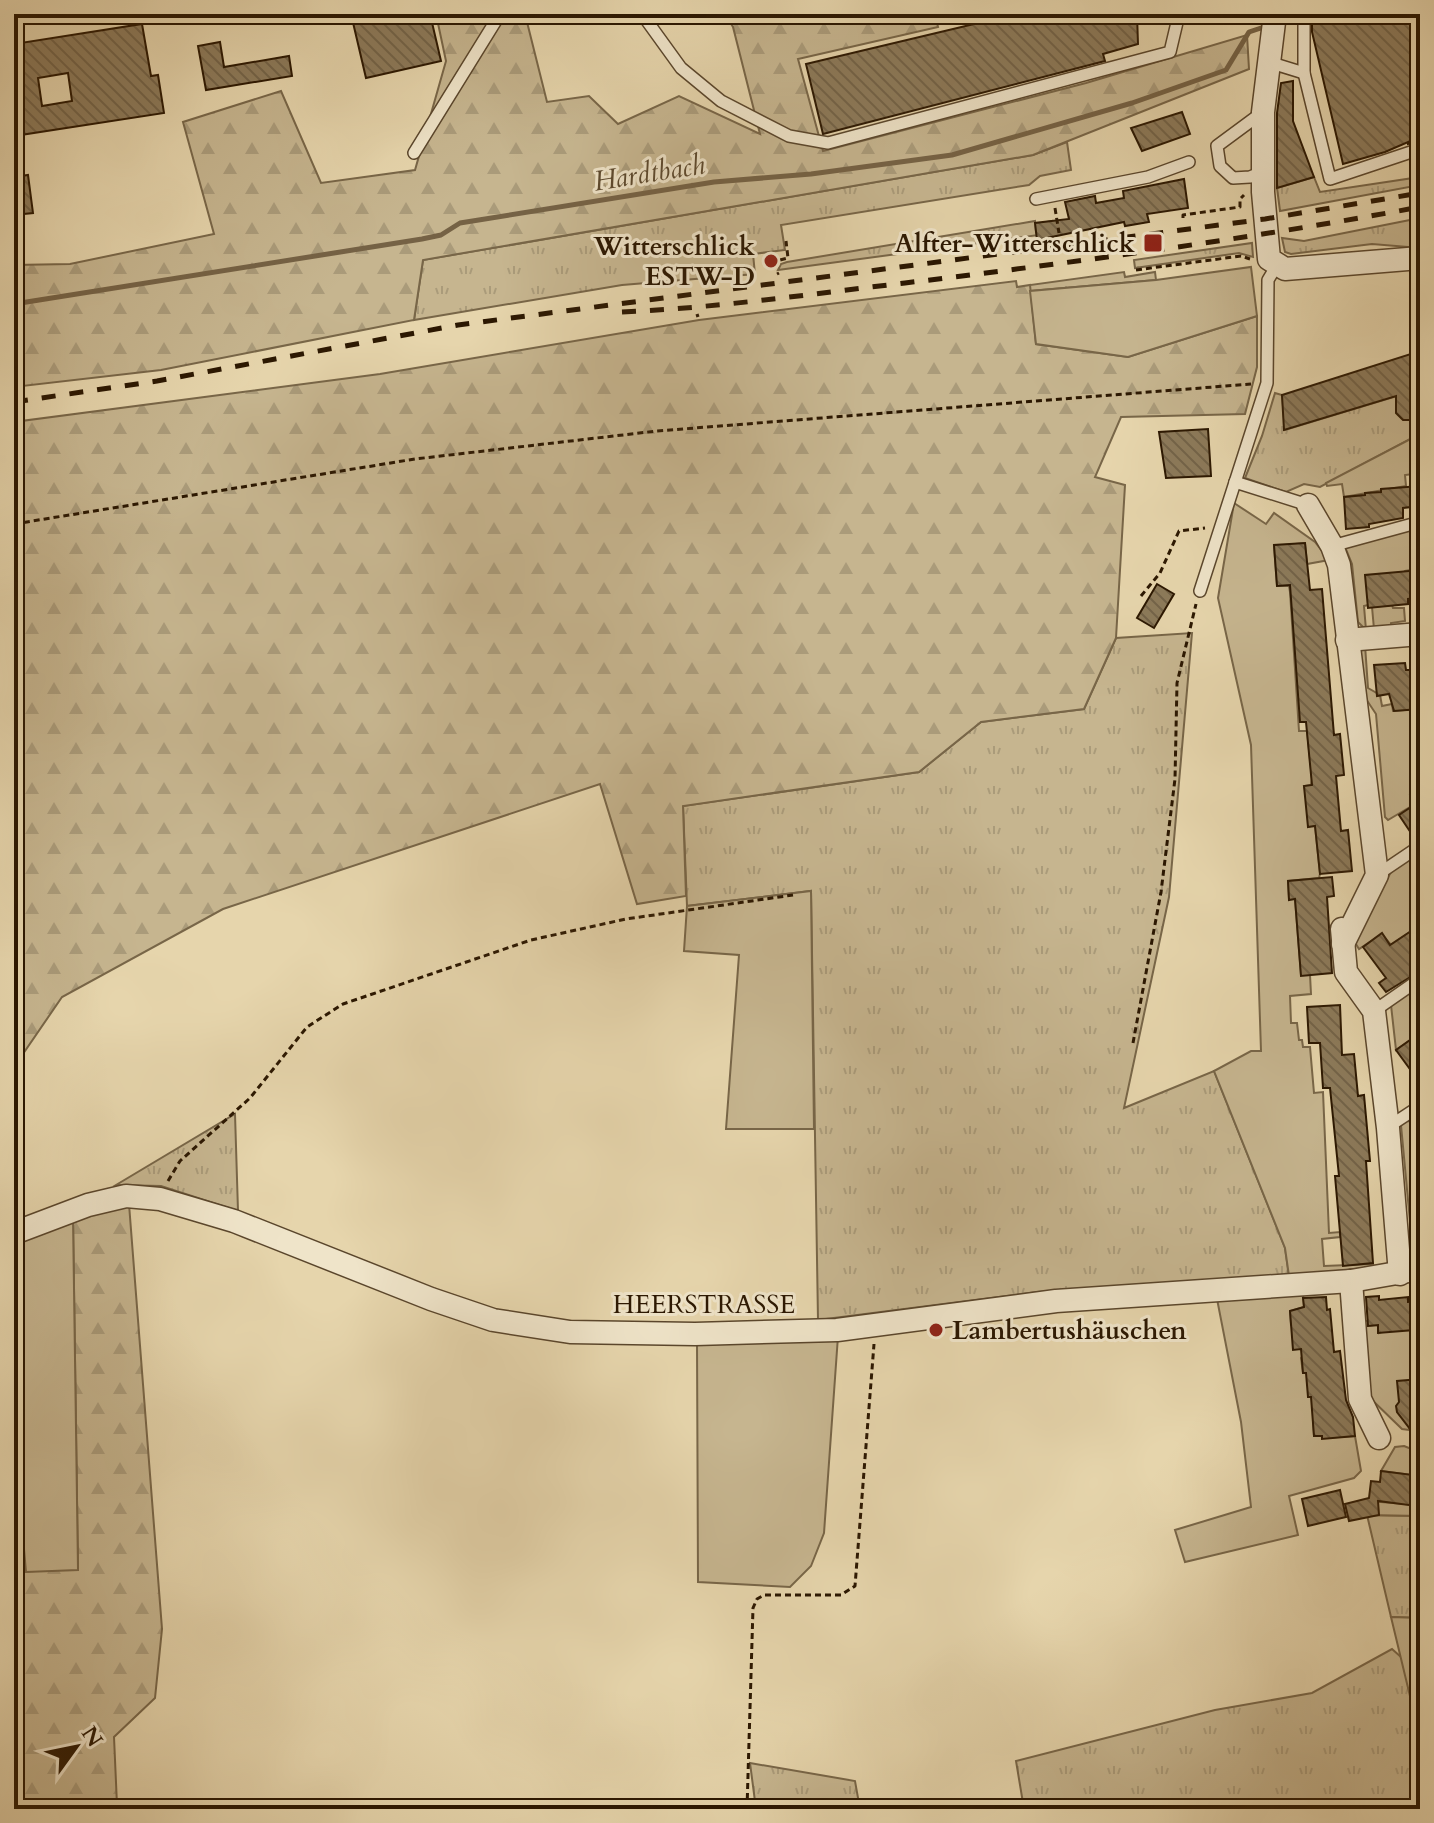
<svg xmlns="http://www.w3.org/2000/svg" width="1434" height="1823" font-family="Cardo,serif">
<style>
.grass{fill:url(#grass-tufts);stroke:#786648;stroke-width:2}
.forest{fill:url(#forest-firs);stroke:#786648;stroke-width:2}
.garden{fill:#c6b58f;stroke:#786648;stroke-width:2}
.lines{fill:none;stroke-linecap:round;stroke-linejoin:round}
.stream{stroke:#756245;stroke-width:5}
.building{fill:url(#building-back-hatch);stroke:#2b1701;stroke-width:2;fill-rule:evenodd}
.lane-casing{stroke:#5a462c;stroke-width:14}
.street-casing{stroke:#5a462c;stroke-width:25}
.path{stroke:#2b1701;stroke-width:3;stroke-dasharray:6 4;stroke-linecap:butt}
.lane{stroke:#efe4c9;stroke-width:11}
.street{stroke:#efe4c9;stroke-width:22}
.rail{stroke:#2b1701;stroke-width:5;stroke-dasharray:14 14;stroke-linecap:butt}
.poi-dot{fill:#8f2418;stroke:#efe4c9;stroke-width:3}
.labels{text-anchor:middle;stroke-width:6;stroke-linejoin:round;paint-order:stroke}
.poi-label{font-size:26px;font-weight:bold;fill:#2b1701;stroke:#efe4c9;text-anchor:end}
.street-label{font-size:26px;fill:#2b1701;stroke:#efe4c9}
.water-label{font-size:28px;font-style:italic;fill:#5c492e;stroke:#efe4c9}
</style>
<defs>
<pattern id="grass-tufts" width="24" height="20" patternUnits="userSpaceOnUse" patternTransform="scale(2)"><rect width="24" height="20" fill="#c6b58f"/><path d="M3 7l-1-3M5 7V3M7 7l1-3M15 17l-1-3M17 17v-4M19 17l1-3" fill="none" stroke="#aa9b7a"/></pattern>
<pattern id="forest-firs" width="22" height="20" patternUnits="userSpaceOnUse" patternTransform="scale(2)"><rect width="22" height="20" fill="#c6b58f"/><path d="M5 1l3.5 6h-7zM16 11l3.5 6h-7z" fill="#aa9b7a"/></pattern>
<pattern id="building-back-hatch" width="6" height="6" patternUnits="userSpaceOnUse" patternTransform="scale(2)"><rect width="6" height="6" fill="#8c7a5a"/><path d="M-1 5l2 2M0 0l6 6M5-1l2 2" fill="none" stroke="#736348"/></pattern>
</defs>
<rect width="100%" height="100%" fill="#e6d5ac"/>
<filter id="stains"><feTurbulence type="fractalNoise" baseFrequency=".0025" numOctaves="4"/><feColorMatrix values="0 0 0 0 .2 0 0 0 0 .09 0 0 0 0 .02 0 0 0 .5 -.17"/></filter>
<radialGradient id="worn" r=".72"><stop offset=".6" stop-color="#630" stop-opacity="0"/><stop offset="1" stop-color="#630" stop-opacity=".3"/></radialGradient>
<g class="grass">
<path d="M 1067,142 L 1071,170 L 1040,176 L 1029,185 L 781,225 L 785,250 L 753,254 L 755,274 L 622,285 L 414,320 L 423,260 L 1033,155 Z"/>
<path d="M 1314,177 L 1320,192 L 1420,177 L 1420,185 L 1280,211 L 1277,188 Z"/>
<path d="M 1420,218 L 1420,248 L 1372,244 L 1291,254 L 1285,252 L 1282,238 L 1304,241 Z"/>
<path d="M 1035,221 L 1036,232 L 1047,222 L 1052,221 L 1054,233 L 778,270 L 781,264 L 787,262 Z"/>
<path d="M 1252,243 L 1253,257 L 1239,253 L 1135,268 L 1134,260 Z"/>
<path d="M 1124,272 L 1125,277 L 1155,272 L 1156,280 L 1030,291 L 1030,285 Z"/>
<path d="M 1420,389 L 1420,434 L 1320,487 L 1304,484 L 1286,492 L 1245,478 L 1262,436 L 1275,393 L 1282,395 L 1285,430 Z"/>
<path d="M 1192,633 L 1169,897 L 1124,1108 L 1214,1071 L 1285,1248 L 1289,1276 L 1037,1292 L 818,1320 L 811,891 L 687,906 L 683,806 L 919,772 L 981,722 L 1084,709 L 1116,638 Z"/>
<path d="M 235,1114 L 238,1211 L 161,1186 L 116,1185 Z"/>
<path d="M 14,1434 L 26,1572 L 14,1572 Z"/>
<path d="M 1367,1515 L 1420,1516 L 1420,1618 L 1391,1617 Z"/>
<path d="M 1392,1649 L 1420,1674 L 1420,1787 L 1411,1809 L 1024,1809 L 1016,1761 L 1215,1710 L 1312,1693 Z"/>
<path d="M 750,1763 L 855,1781 L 860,1809 L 756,1809 Z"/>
</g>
<g class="forest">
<path d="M 436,14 L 525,14 L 547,102 L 589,96 L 618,124 L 679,96 L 760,134 L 733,27 L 725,14 L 935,14 L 938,27 L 798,59 L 823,151 L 1086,83 L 1247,35 L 1249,69 L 1033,155 L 423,260 L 414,320 L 161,370 L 14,387 L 14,265 L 70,264 L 214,234 L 183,122 L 281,91 L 321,183 L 415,170 L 446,61 Z"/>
<path d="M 1016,281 L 1017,287 L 1030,285 L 1036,344 L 1128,357 L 1257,316 L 1257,367 L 1245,414 L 1121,417 L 1095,477 L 1125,485 L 1116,638 L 1084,709 L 981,722 L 919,772 L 683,806 L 686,896 L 637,904 L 600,784 L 223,909 L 62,997 L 14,1067 L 14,422 L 380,374 L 699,320 Z"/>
<path d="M 129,1204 L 162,1629 L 155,1698 L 114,1737 L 117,1805 L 108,1809 L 14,1809 L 14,1572 L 78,1569 L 73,1218 Z"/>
</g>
<g class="garden">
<path d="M 1251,267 L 1257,316 L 1128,357 L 1036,344 L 1030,291 L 1156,280 Z"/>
<path d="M 1420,434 L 1420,473 L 1405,475 L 1406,486 L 1344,497 L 1342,484 L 1327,486 L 1326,483 Z"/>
<path d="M 1234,503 L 1266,524 L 1274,513 L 1315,542 L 1329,560 L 1307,564 L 1305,543 L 1274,546 L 1277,586 L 1289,586 L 1290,592 L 1299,731 L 1307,731 L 1312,779 L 1311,785 L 1304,786 L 1315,826 L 1320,874 L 1319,878 L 1288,881 L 1289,899 L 1295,899 L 1301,975 L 1310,975 L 1311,994 L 1290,996 L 1291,1023 L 1297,1023 L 1299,1040 L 1302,1040 L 1303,1047 L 1310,1047 L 1314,1093 L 1323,1092 L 1329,1233 L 1340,1232 L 1340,1237 L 1322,1239 L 1324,1266 L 1373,1264 L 1374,1267 L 1289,1276 L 1285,1248 L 1214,1071 L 1251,1051 L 1261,1051 L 1251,745 L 1218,598 Z"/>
<path d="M 1420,527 L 1420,561 L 1415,562 L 1416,569 L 1405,571 L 1368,605 L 1364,606 L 1366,630 L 1358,622 L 1352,564 L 1345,547 Z"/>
<path d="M 1392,605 L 1393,608 L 1404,608 L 1405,621 L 1391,623 L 1391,627 L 1374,629 L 1372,607 Z"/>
<path d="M 1365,645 L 1368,688 L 1380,695 L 1382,706 L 1392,704 L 1393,711 L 1417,709 L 1420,704 L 1420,788 L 1410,795 L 1415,804 L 1388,820 L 1385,817 L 1376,714 L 1364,696 L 1360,651 Z"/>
<path d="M 1420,853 L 1420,925 L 1391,945 L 1382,934 L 1359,949 L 1354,941 L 1392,870 Z"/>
<path d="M 811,891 L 814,1129 L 726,1129 L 739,955 L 684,951 L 687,906 Z"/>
<path d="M 1420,986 L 1420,1044 L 1415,1037 L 1396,1050 L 1391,1005 Z"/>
<path d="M 1408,1120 L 1415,1129 L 1420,1126 L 1420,1210 L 1417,1212 L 1420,1217 L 1420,1255 L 1412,1243 L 1401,1125 Z"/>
<path d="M 73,1218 L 78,1570 L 26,1572 L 14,1434 L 14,1239 Z"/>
<path d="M 1303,1294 L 1304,1307 L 1290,1311 L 1291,1325 L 1298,1326 L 1308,1349 L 1301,1358 L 1303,1373 L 1309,1373 L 1308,1397 L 1323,1396 L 1321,1420 L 1313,1421 L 1314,1436 L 1322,1436 L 1323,1438 L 1355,1436 L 1361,1471 L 1354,1478 L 1289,1496 L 1298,1535 L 1185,1562 L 1175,1530 L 1251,1507 L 1241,1422 L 1217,1299 Z"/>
<path d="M 1420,1316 L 1420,1420 L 1414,1418 L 1409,1430 L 1402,1429 L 1369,1397 L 1363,1321 L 1368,1321 L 1368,1326 L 1378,1325 L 1379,1333 Z"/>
<path d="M 838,1336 L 824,1533 L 811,1566 L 790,1587 L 698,1582 L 697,1342 Z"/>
<path d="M 1404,1446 L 1414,1450 L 1420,1462 L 1420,1516 L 1367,1515 L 1369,1501 L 1416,1505 L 1418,1491 L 1411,1490 L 1413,1475 L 1381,1471 L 1395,1447 Z"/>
<path d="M 1391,1617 L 1420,1618 L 1420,1715 L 1415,1717 Z"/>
</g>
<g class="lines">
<path class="stream" d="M 14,304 L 422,239 L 441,235 L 460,223 L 714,182 L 811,174 L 952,155 L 1132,103 L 1226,70 L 1249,32 L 1264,27"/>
</g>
<g class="building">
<path d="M 351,14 L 430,14 L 441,61 L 366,78 Z"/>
<path d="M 1016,14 L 1137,14 L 1138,44 L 1103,54 L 1105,61 L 823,134 L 806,64 Z"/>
<path d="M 1312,14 L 1420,14 L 1420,141 L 1408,144 L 1408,142 L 1385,152 L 1343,164 L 1312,32 Z"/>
<path d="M 142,24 L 151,76 L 158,75 L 164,113 L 14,136 L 14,44 ZM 68,73 L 72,101 L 42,106 L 38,78 Z"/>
<path d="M 220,42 L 224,67 L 289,56 L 292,76 L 206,90 L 198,46 Z"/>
<path d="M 1293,81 L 1293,121 L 1314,177 L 1277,188 L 1277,113 L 1281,83 Z"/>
<path d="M 1182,112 L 1190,134 L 1142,151 L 1131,128 Z"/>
<path d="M 28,175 L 33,213 L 14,215 L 14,177 Z"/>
<path d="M 1184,179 L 1188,208 L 1147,214 L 1149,222 L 1125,226 L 1124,222 L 1037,240 L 1035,223 L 1069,219 L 1065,202 L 1095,196 L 1096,203 L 1124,198 L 1123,191 Z"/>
<path d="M 1420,351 L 1420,414 L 1413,420 L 1403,420 L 1396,413 L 1396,396 L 1284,430 L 1282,395 Z"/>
<path d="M 1208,429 L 1211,476 L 1166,478 L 1159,432 Z"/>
<path d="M 1420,486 L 1420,506 L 1403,508 L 1403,518 L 1369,524 L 1369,527 L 1346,529 L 1344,497 L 1365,495 L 1365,493 L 1381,492 L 1381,489 Z"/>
<path d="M 1305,543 L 1310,590 L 1322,589 L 1334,735 L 1340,734 L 1344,775 L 1336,776 L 1341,831 L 1348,830 L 1352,871 L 1320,874 L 1315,826 L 1308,827 L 1304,786 L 1312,785 L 1306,722 L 1300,722 L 1290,585 L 1277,586 L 1274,545 Z"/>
<path d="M 1420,570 L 1418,598 L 1408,599 L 1408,604 L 1368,608 L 1365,575 Z"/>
<path d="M 1157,584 L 1174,594 L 1154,628 L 1137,618 Z"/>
<path d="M 1405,663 L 1406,670 L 1420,670 L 1420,709 L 1394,711 L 1389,694 L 1377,696 L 1374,665 Z"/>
<path d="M 1420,801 L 1420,838 L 1415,839 L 1399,815 Z"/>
<path d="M 1332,877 L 1334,896 L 1327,897 L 1332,973 L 1301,976 L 1295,899 L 1289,900 L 1288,881 Z"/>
<path d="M 1420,925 L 1420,971 L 1386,992 L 1379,983 L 1386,978 L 1363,947 L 1382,933 L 1390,945 Z"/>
<path d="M 1340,1005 L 1342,1055 L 1354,1054 L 1358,1096 L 1364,1095 L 1370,1161 L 1366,1161 L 1373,1263 L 1343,1266 L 1335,1176 L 1339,1176 L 1330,1088 L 1323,1088 L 1320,1043 L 1309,1043 L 1307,1007 Z"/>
<path d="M 1420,1033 L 1420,1083 L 1396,1050 Z"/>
<path d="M 1379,1296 L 1379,1300 L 1408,1297 L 1408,1302 L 1420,1301 L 1420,1316 L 1413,1318 L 1414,1330 L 1378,1333 L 1378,1325 L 1368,1326 L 1366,1297 Z"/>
<path d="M 1326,1297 L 1327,1310 L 1330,1309 L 1334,1352 L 1340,1351 L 1346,1400 L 1353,1417 L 1355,1436 L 1322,1439 L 1322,1436 L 1314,1436 L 1311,1397 L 1308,1397 L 1306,1373 L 1303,1373 L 1301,1349 L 1293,1350 L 1290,1311 L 1304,1307 L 1303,1298 Z"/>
<path d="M 1420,1379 L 1420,1442 L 1397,1412 L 1396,1406 L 1399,1402 L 1397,1381 Z"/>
<path d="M 1381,1471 L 1413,1475 L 1411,1490 L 1418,1491 L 1416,1506 L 1378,1501 L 1379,1515 L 1349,1521 L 1345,1504 L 1369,1498 L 1371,1481 L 1380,1482 Z"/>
<path d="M 1340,1490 L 1346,1517 L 1308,1526 L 1302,1499 Z"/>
</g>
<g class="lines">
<g class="lane-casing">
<g id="lane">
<path d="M 576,14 L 577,18 L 590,14"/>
<path d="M 642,14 L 681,68 L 721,101 L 789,136 L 828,143 L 1170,52 L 1179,14"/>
<path d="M 1304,14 L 1304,73 L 1330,179 L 1420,149"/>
<path d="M 1268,62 L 1304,73"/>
<path d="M 414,153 L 500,14"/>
<path d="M 1263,172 L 1250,177 L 1233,178 L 1220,166 L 1217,146 L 1263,112"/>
<path d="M 1036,199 L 1148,177 L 1189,162"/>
<path d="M 1235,482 L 1308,505"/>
<path d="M 1332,546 L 1420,522"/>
<path d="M 1200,591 L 1267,383 L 1268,280 L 1277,265"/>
<path d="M 1377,875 L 1420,846"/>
<path d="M 1374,1011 L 1420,979"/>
<path d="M 1388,1127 L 1420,1106"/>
</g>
</g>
<g class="street-casing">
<g id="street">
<path d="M 1275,14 L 1263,112 L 1263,192 L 1269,259 L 1285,269 L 1420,258"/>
<path d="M 1308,505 L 1332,546 L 1339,565 L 1377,875 L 1343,944"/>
<path d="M 1347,640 L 1420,634"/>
<path d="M 1342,929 L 1346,972 L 1374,1011 L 1388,1128 L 1400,1274"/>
<path d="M 14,1233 L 88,1205 L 126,1196 L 160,1199 L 234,1221 L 431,1299 L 493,1320 L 570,1332 L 695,1334 L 837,1330 L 1056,1301 L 1351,1281 L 1420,1269"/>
<path d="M 1351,1281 L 1360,1399 L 1379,1438"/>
</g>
</g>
<g class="path">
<path d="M 1055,208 L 1059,233"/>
<path d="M 1183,218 L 1183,215 L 1240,207 L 1240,199 L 1244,195"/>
<path d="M 780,260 L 788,258 L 786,241"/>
<path d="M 1136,270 L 1241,256 L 1250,259"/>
<path d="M 777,274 L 779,273"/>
<path d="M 696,316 L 699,315"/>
<path d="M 14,524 L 415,459 L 657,431 L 1251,384"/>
<path d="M 1141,596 L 1160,573 L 1179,531 L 1205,528"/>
<path d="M 1133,1043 L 1161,892 L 1175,779 L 1177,683 L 1196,604"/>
<path d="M 168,1181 L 180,1161 L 250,1098 L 307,1027 L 343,1004 L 531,940 L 626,919 L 793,895"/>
<path d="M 747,1809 L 753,1608 L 757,1599 L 764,1595 L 841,1595 L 855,1586 L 874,1344"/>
</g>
<use href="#lane" class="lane"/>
<use href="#street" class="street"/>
<g class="rail">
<path d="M 622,312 C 716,308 810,294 905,283 C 1077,262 1249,239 1420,207"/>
<path d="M 14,402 L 157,381 L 458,325 L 1265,219 L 1420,193"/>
</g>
</g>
<g class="poi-dot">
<rect x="1143" y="233" width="20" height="20" rx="4"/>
<circle cx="771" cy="261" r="8"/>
<circle cx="936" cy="1330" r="8"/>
</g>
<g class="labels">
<g class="poi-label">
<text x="1135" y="252">Alfter-Witterschlick</text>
<text x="755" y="255">Witterschlick<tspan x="755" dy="30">ESTW-D</tspan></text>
<text x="952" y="1339" text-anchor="start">Lambertushäuschen</text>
</g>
<g class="street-label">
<text x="704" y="1313">HEERSTRASSE</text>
</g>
<g class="water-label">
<text transform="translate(649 172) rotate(-9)" y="10">Hardtbach</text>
</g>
</g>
<rect width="1434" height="1823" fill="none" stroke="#e6d5ac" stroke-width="48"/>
<rect x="16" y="16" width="1402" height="1791" fill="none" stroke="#2b1701" stroke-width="4"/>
<rect x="24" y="24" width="1386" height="1775" fill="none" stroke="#2b1701" stroke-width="2"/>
<g transform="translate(76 1747) rotate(57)" stroke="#efe4c9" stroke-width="6" paint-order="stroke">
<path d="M0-6L14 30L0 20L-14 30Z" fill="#2b1701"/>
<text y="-12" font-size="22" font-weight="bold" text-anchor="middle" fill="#2b1701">N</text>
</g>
<rect width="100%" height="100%" filter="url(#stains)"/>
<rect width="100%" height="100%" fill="url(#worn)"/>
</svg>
